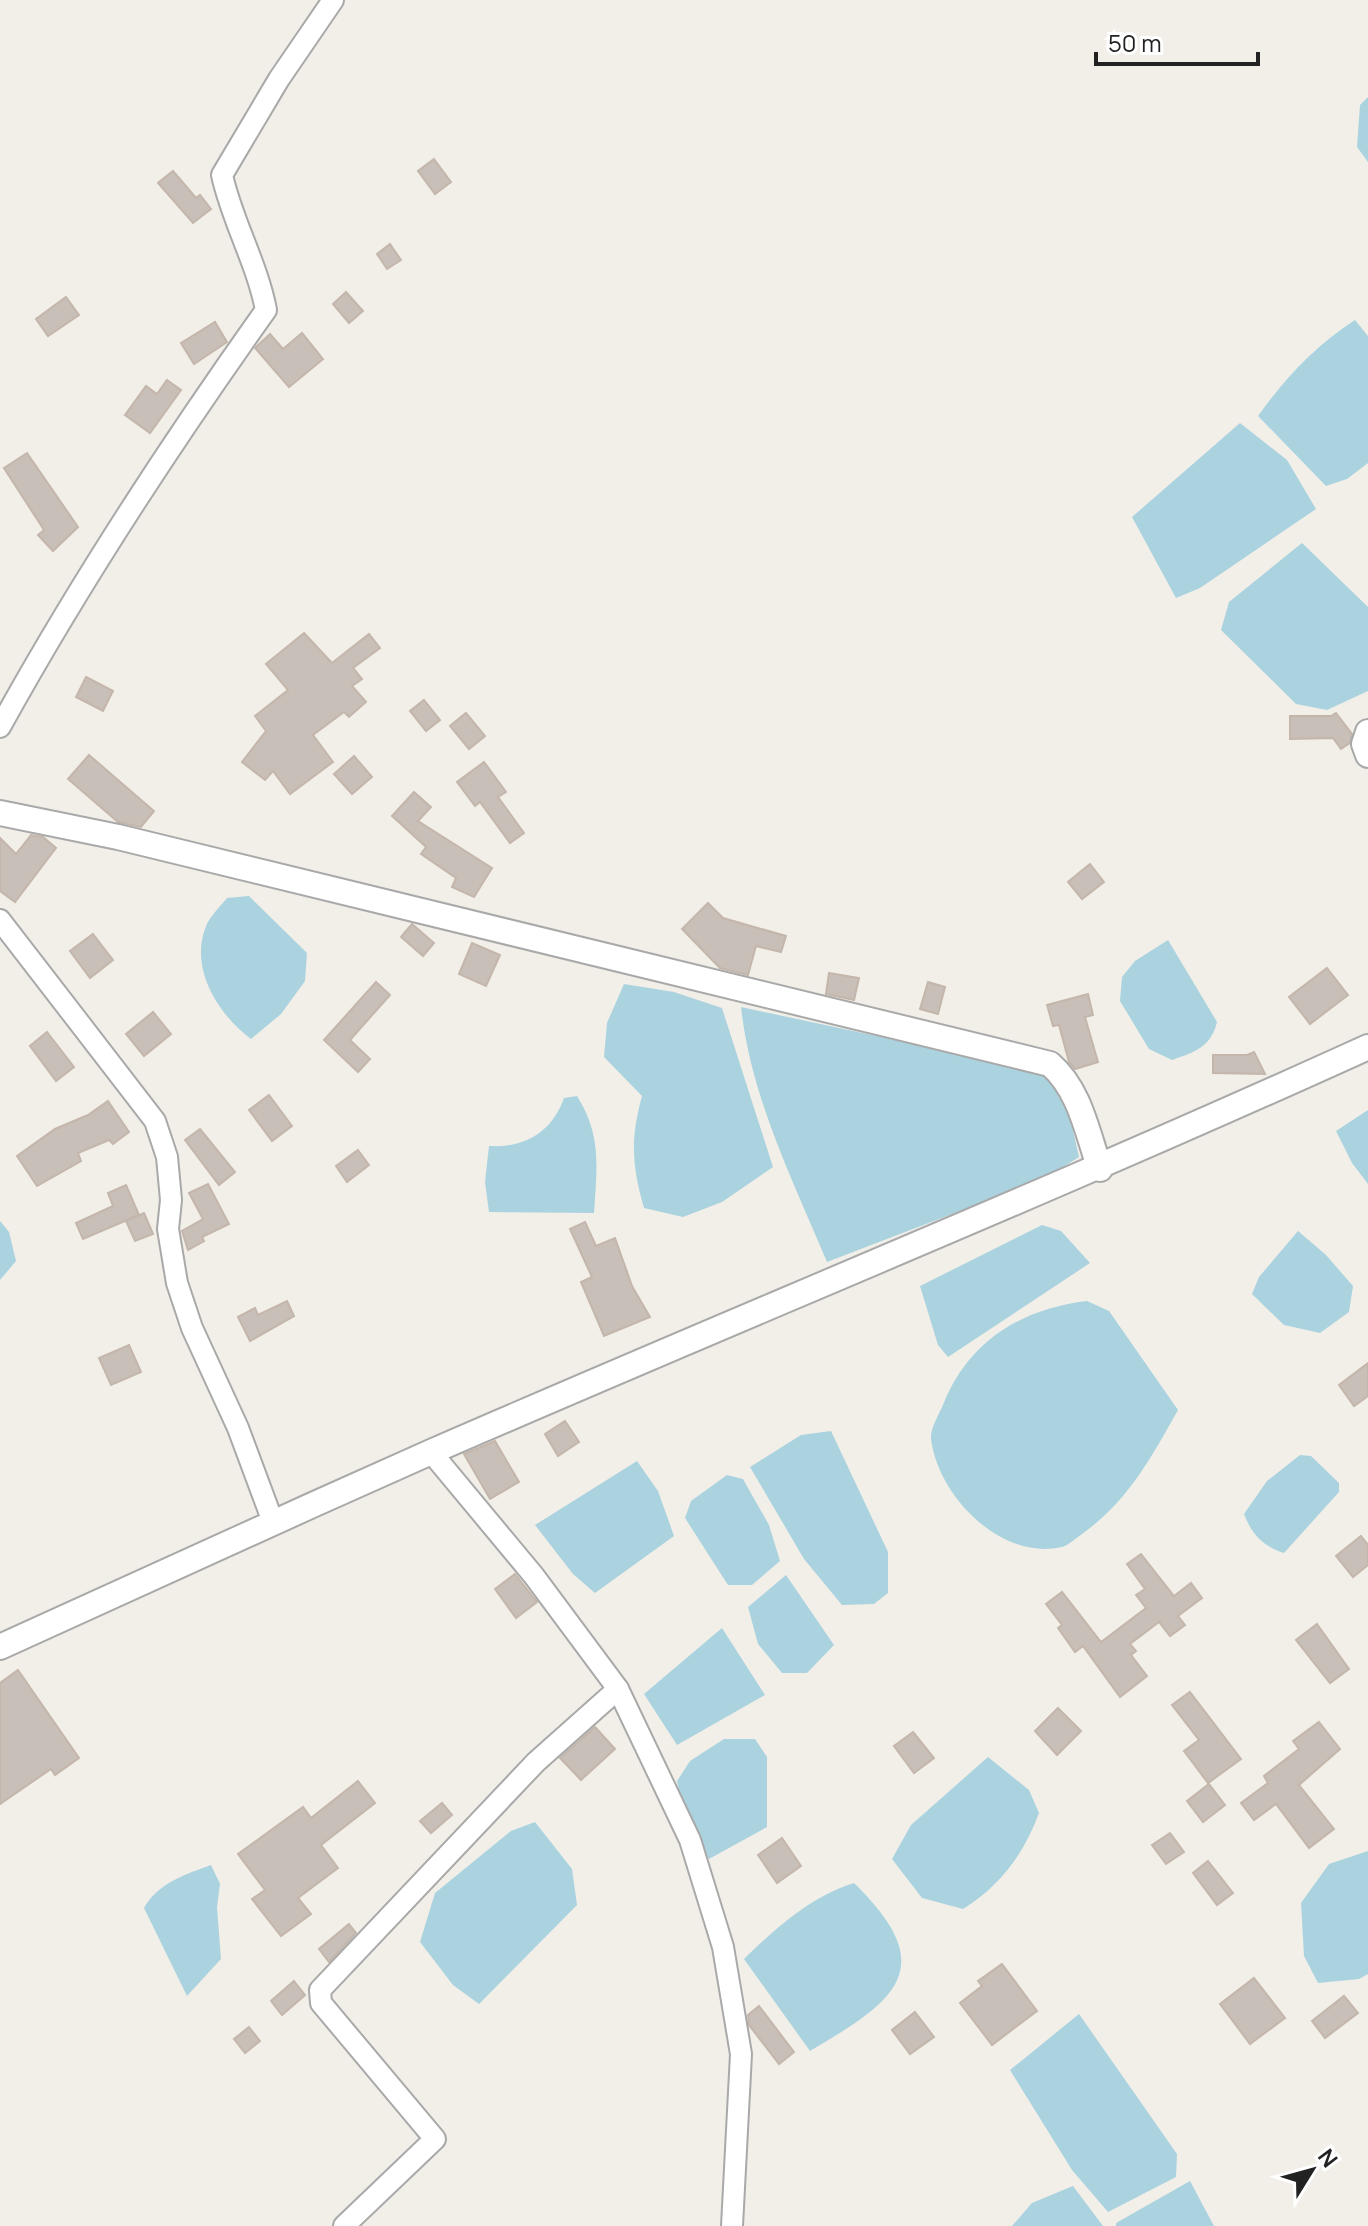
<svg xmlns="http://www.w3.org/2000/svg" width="1368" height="2226" font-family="Manrope,sans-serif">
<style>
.water{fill:#aad3df}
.building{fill:#c7bfb8;stroke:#c4b6ab;stroke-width:2}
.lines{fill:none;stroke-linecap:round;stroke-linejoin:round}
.minor-casing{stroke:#a9a9a9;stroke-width:24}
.tertiary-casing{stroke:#a9a9a9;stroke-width:28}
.minor{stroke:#fff;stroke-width:20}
.tertiary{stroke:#fff;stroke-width:24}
</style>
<rect width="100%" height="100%" fill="#f2efe9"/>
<g class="water">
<path d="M 1368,97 L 1368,162 L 1357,147 L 1360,105 Z"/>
<path d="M 1355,320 L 1368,336 L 1368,463 L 1347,479 L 1326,486 L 1258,416 C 1286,377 1315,346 1355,320 Z"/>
<path d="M 1240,423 L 1287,460 L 1316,509 L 1200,588 L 1176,598 L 1132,517 Z"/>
<path d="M 1302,543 L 1368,607 L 1368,691 L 1327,710 L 1296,704 L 1221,630 L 1229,602 Z"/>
<path d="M 249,896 L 307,953 L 305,981 L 281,1014 L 251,1039 C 219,1015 190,970 205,929 C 208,918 220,907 227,898 Z"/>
<path d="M 1168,940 L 1217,1022 C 1211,1047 1195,1052 1172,1060 L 1149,1049 L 1120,1001 L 1122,977 L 1135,961 Z"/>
<path d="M 624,984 L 674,992 L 722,1008 L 773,1167 L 722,1202 L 683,1217 L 644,1208 C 632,1166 630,1139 642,1096 L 604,1057 L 607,1023 Z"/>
<path d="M 741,1007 L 1045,1072 L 1069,1113 L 1079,1157 L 1046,1178 L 827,1262 C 792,1179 751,1097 741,1007 Z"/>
<path d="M 577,1096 C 602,1136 597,1167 594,1213 L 489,1212 L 485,1182 L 489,1146 C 525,1148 552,1132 564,1098 Z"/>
<path d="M 1368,1110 L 1368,1184 L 1352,1163 L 1336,1131 Z"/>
<path d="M 0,1221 L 9,1232 L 16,1261 L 0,1280 Z"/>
<path d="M 1042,1225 L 1061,1231 L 1090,1263 L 948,1357 L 938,1345 L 920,1286 Z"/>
<path d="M 1298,1231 L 1326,1255 L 1353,1286 L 1349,1312 L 1320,1333 L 1284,1325 L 1252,1294 L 1259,1277 Z"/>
<path d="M 1087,1301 L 1109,1311 L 1178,1410 C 1151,1458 1128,1501 1082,1534 C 1076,1538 1069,1545 1062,1547 C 1001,1561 938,1496 931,1439 C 930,1429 939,1414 943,1405 C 968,1342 1020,1309 1087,1301 Z"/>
<path d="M 831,1431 L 888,1552 L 888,1593 L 874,1604 L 842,1605 L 804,1559 L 750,1467 L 801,1435 Z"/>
<path d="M 1300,1455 L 1311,1456 L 1339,1483 L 1339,1492 L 1284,1553 C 1263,1546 1252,1535 1244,1514 L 1267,1481 Z"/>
<path d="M 637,1461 L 658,1491 L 674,1536 L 595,1593 L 573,1574 L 535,1525 Z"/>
<path d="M 727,1475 L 743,1479 L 769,1525 L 780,1561 L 752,1585 L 728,1585 L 685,1518 L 691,1501 Z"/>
<path d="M 786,1575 L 834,1645 L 807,1673 L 782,1673 L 758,1644 L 748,1607 Z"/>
<path d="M 722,1628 L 765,1695 L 677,1745 L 644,1694 Z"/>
<path d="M 724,1739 L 755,1739 L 767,1757 L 767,1827 L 709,1859 L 683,1811 L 677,1781 L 690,1761 Z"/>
<path d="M 988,1757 L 1029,1790 L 1039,1813 C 1024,1854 1000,1886 963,1909 L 922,1898 L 892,1859 L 911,1825 Z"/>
<path d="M 535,1822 L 572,1869 L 577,1905 L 479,2004 L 453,1985 L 420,1942 L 435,1893 L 511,1831 Z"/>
<path d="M 1368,1851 L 1368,1974 L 1359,1979 L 1318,1983 L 1304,1956 L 1301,1903 L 1329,1864 Z"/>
<path d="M 211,1865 L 220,1884 L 217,1907 L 221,1959 L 187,1996 L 144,1908 C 158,1883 186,1874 211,1865 Z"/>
<path d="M 854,1883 C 941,1968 897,2000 810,2051 L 744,1959 C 777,1927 810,1897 854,1883 Z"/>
<path d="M 1079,2014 L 1177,2154 L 1176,2177 L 1108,2212 L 1072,2170 L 1010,2070 Z"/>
<path d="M 1190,2181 L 1214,2226 L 1116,2226 L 1116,2223 Z"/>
<path d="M 1073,2186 L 1103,2226 L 1012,2226 L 1032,2203 Z"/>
</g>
<g class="building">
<path d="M 434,159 L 451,182 L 435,194 L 418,171 Z"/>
<path d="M 173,171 L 196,198 L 200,195 L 211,209 L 193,223 L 158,183 Z"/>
<path d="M 390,244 L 401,260 L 387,269 L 377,254 Z"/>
<path d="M 346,292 L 363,311 L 349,323 L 333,304 Z"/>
<path d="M 66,297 L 79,315 L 48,336 L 36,319 Z"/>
<path d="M 215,322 L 227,342 L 194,364 L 181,343 Z"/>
<path d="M 302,333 L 323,359 L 289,387 L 255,348 L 270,334 L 283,349 Z"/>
<path d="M 167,380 L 181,390 L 150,433 L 125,415 L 146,386 L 157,394 Z"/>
<path d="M 27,453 L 78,527 L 53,551 L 38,535 L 44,530 L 4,468 Z"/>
<path d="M 304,633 L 332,663 L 369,634 L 380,648 L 353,668 L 362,679 L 352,686 L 366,702 L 349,717 L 344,712 L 313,735 L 333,762 L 290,794 L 273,771 L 265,780 L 242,762 L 266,731 L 255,716 L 288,690 L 266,664 Z"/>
<path d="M 86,677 L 113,691 L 103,711 L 76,697 Z"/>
<path d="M 424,700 L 440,720 L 426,731 L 410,711 Z"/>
<path d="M 466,713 L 485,736 L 469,749 L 450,726 Z"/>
<path d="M 1336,713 L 1352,734 L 1350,743 L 1341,749 L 1333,738 L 1290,739 L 1290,716 L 1331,716 Z"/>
<path d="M 89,755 L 154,811 L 141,827 L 118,822 L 68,779 Z"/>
<path d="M 354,756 L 372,777 L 352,794 L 334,774 Z"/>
<path d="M 484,762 L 506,792 L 498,797 L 524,833 L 510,843 L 480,802 L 475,806 L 457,782 Z"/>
<path d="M 414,792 L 431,807 L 418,821 L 492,868 L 474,897 L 452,887 L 456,878 L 421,854 L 426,847 L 392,816 Z"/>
<path d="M 31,835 L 43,837 L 56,848 L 15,902 L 0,891 L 0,838 L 16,854 Z"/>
<path d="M 1090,864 L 1104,882 L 1082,899 L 1068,882 Z"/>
<path d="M 708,903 L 723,918 L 786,936 L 781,952 L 756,946 L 748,975 L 720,968 L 682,929 Z"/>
<path d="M 412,924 L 434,943 L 423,956 L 401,937 Z"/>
<path d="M 93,934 L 113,960 L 90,978 L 70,951 Z"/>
<path d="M 472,943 L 500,955 L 486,986 L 459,974 Z"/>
<path d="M 1327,968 L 1348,995 L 1310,1024 L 1289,997 Z"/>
<path d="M 829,973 L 859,978 L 854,1000 L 826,994 Z"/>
<path d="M 376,982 L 390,995 L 350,1040 L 370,1059 L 358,1072 L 324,1040 Z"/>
<path d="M 928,982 L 945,987 L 938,1014 L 920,1009 Z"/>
<path d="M 1088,994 L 1093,1015 L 1085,1017 L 1098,1062 L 1075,1069 L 1069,1062 L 1059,1025 L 1053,1026 L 1047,1005 Z"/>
<path d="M 153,1012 L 171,1034 L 144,1056 L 126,1034 Z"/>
<path d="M 47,1032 L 74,1067 L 56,1081 L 30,1046 Z"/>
<path d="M 1254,1052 L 1265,1074 L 1213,1073 L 1213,1055 L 1247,1055 Z"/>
<path d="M 269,1095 L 292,1126 L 272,1141 L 249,1110 Z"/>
<path d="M 108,1101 L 129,1132 L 113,1144 L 109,1140 L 78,1153 L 81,1161 L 37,1186 L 17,1156 L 55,1129 L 88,1115 Z"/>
<path d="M 200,1129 L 235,1172 L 219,1185 L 185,1140 Z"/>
<path d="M 358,1150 L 369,1165 L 347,1182 L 336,1166 Z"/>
<path d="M 208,1184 L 229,1224 L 202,1237 L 204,1241 L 188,1250 L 182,1231 L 203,1219 L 189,1193 Z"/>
<path d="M 126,1185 L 139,1215 L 83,1239 L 76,1223 L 113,1206 L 108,1193 Z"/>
<path d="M 144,1213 L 153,1234 L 135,1241 L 126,1221 Z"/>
<path d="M 585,1222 L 596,1246 L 615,1238 L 632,1286 L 650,1317 L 604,1336 L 581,1282 L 592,1277 L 570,1229 Z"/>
<path d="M 287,1301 L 294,1316 L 250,1341 L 238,1317 L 255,1308 L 258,1315 Z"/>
<path d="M 129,1345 L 141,1372 L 111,1385 L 99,1358 Z"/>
<path d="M 1368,1363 L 1368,1396 L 1354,1406 L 1339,1385 Z"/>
<path d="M 565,1421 L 579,1442 L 558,1456 L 545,1434 Z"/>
<path d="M 495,1441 L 519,1482 L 490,1499 L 464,1454 Z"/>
<path d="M 1361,1536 L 1368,1545 L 1368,1565 L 1353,1577 L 1336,1556 Z"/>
<path d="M 1141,1554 L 1174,1596 L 1191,1583 L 1202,1598 L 1178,1616 L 1185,1625 L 1170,1636 L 1159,1622 L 1130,1644 L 1136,1651 L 1131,1655 L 1147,1676 L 1120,1697 L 1083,1646 L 1075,1652 L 1058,1628 L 1062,1625 L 1046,1604 L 1062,1592 L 1101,1642 L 1146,1608 L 1136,1595 L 1145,1589 L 1127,1564 Z"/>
<path d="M 515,1574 L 537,1602 L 516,1618 L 495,1589 Z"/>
<path d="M 1317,1624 L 1349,1669 L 1330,1683 L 1296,1640 Z"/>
<path d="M 18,1670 L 79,1758 L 55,1775 L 51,1769 L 0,1804 L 0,1683 Z"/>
<path d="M 1190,1692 L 1241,1759 L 1208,1783 L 1184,1751 L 1199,1740 L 1172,1705 Z"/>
<path d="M 1058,1708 L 1081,1731 L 1057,1755 L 1035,1731 Z"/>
<path d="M 1319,1722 L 1340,1749 L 1299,1785 L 1334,1829 L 1309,1848 L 1276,1804 L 1254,1820 L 1241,1803 L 1268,1783 L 1264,1776 L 1299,1749 L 1293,1741 Z"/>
<path d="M 595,1727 L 615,1749 L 581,1780 L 560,1758 Z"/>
<path d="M 913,1732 L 934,1758 L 914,1773 L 894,1746 Z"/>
<path d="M 358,1781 L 375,1803 L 321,1845 L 338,1868 L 298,1898 L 311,1914 L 281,1936 L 252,1899 L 265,1890 L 238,1854 L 303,1807 L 311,1818 Z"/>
<path d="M 1209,1784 L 1225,1805 L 1203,1822 L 1187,1801 Z"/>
<path d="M 442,1803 L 452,1815 L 431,1833 L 420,1821 Z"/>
<path d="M 1170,1833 L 1184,1852 L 1166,1864 L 1152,1845 Z"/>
<path d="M 782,1838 L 801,1866 L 777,1883 L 758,1855 Z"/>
<path d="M 1208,1861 L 1233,1893 L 1217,1905 L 1193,1873 Z"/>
<path d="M 349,1924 L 356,1933 L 329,1962 L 319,1949 Z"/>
<path d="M 1002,1964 L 1037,2011 L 992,2045 L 960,2003 L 982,1986 L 978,1981 Z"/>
<path d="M 1254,1978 L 1285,2018 L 1250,2044 L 1220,2004 Z"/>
<path d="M 294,1981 L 305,1995 L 282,2015 L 271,2001 Z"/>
<path d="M 1344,1996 L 1358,2013 L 1325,2038 L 1312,2021 Z"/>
<path d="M 759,2006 L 794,2052 L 779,2064 L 749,2025 L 748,2015 Z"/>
<path d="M 915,2012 L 934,2037 L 910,2054 L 892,2030 Z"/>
<path d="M 249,2027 L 260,2041 L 245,2053 L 234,2039 Z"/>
</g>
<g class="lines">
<g class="minor-casing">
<g id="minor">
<path d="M 0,727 C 80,582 170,445 266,310 C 257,263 232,221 222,175 L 279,79 L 333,0"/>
<path d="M 0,920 L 155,1121 L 167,1157 L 171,1200 L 168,1229 L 177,1283 L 192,1328 L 238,1428 L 273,1522"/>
<path d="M 431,1452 L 534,1576 L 618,1689 L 690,1840 L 723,1947 L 741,2054 L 732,2226"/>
<path d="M 344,2226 L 435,2139 L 321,2003 L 320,1990 L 536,1762 L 618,1689"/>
</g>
</g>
<g class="tertiary-casing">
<g id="tertiary">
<path d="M 1368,732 L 1364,744 L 1368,755"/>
<path d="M 0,813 L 118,837 L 1050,1064 C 1080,1090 1087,1132 1100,1169"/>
<path d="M 0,1647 C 144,1581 287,1516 431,1452 C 743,1316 1058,1188 1368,1047"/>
</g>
</g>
<use href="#minor" class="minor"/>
<use href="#tertiary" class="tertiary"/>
</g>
<g transform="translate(1312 2170) rotate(53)" stroke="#ffffff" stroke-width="6" paint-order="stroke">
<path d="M0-6L14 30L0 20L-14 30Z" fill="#222222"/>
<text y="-12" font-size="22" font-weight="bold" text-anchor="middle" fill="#222222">N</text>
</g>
<path d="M1096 52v12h162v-12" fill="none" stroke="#222222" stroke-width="4"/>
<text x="1108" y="52" font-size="24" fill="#222222" stroke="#ffffff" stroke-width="6" paint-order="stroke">50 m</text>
</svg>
